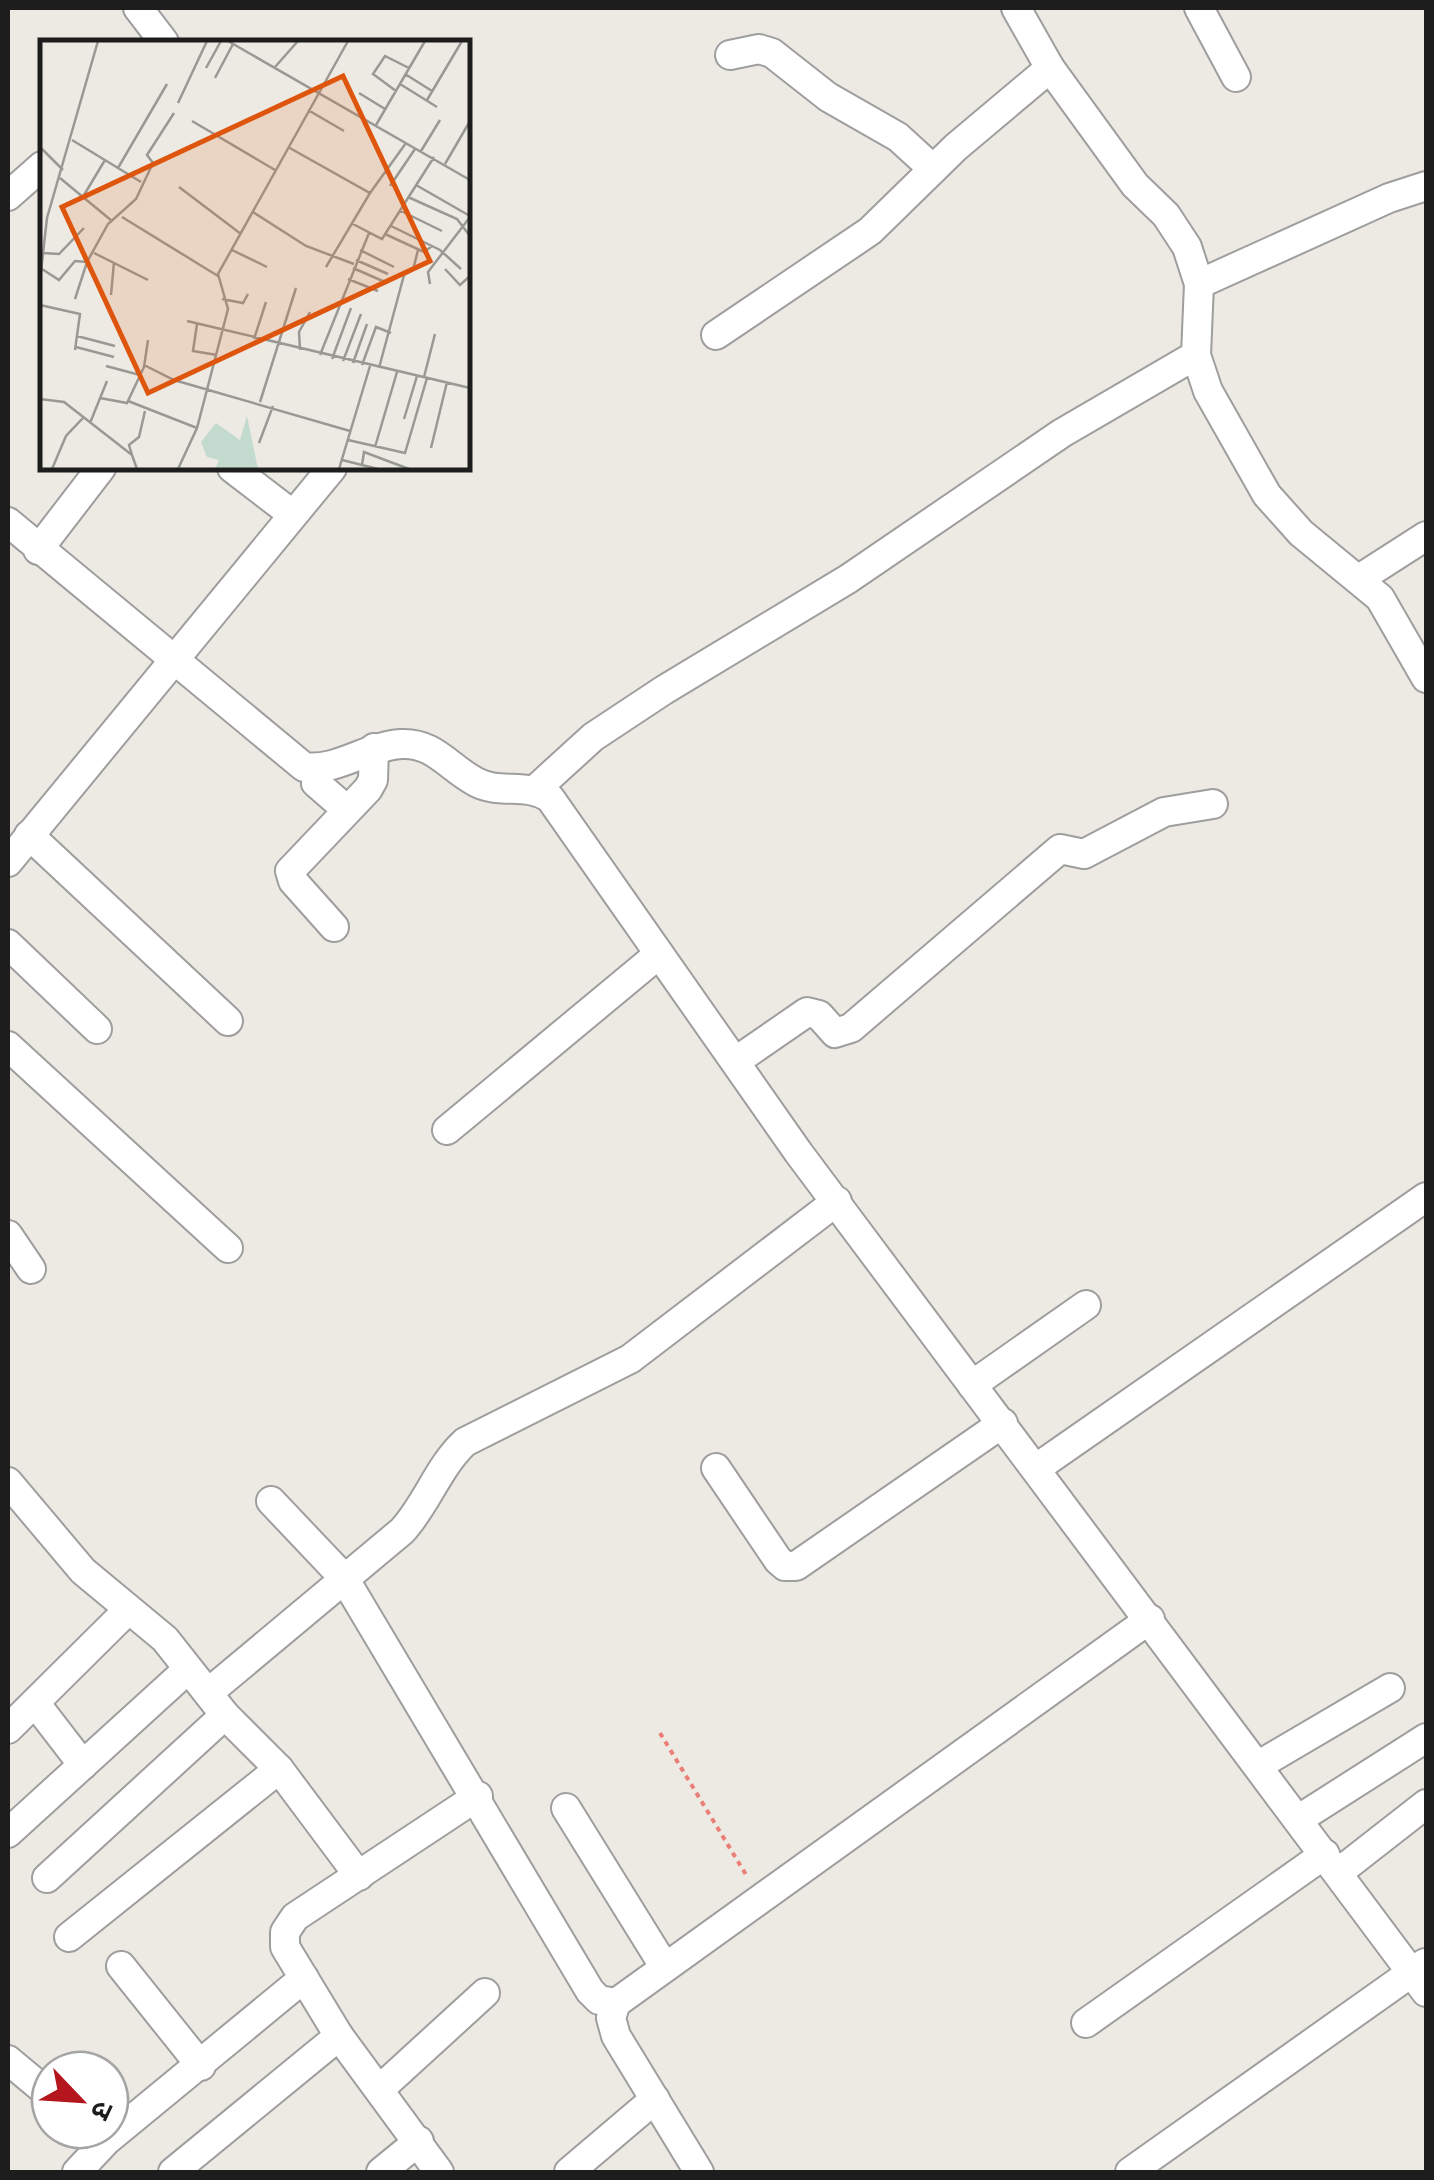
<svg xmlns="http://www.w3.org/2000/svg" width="1434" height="2180" font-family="Figtree,'Noto Sans Devanagari',sans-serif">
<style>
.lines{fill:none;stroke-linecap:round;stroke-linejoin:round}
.minor-casing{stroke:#9e9e9e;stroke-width:32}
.path{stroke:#ea7f78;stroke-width:4;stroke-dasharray:5 5;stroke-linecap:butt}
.minor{stroke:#fff;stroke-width:28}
.inset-road{fill:none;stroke:#9a9894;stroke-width:2.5}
.view{fill:#de560d;fill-opacity:0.15;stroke:#de560d;stroke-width:5}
.inset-edge{fill:none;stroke:#1d1d1d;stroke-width:5}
</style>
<rect width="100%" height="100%" fill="#edeae4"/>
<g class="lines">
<g class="minor-casing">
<g id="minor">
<path d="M 138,8 L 164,42"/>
<path d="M 1016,8 L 1050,68 L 1135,185 L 1166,215 L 1187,247 L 1199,284 L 1196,355 L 1208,391 L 1267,495 L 1301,533 L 1380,598 L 1426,678"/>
<path d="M 1199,8 L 1236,77"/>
<path d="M 730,55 L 759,49 L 772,53 L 828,97 L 898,137 L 933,169"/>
<path d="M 8,196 L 42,166"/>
<path d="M 1199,284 L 1389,198 L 1426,186"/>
<path d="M 716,335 L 870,231 L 956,147 L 1050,68"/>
<path d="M 232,468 L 292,514"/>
<path d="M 8,522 L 304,767 C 337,772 367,746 401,744 C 434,742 449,768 476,782 C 500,795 527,782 550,798 L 798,1152 L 1426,1992"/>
<path d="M 38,550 L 101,468"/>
<path d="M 1359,579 L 1426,536"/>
<path d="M 320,769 L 316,783 L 347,810"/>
<path d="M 536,789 L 593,737 L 664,690 L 848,579 L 1062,433 L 1196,355"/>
<path d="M 29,835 L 228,1021"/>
<path d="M 8,862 L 332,468"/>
<path d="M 334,927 L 293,881 L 290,871 L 368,789 L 373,780 L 374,748"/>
<path d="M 8,944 L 97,1029"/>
<path d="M 8,1046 L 228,1248"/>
<path d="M 736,1061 L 807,1012 L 819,1015 L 835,1033 L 851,1028 L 1060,849 L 1084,854 L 1164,812 L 1213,804"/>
<path d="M 447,1130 L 659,954"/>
<path d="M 8,1235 L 31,1269"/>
<path d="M 972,1385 L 1086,1305"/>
<path d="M 1038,1467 L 1426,1197"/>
<path d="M 716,1468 L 778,1560 L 785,1566 L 796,1566 L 1003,1423"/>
<path d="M 8,1482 L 83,1571 L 165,1639 L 225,1715 L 279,1769 L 359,1876"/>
<path d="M 271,1501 L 344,1578 L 590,1991 L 599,2000 L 616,2003"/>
<path d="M 208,1693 L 402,1531 C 427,1504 438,1467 465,1442 L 630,1359 L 837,1201"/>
<path d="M 36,1704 L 83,1765"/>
<path d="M 8,1729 L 128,1610"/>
<path d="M 1259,1765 L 1390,1688"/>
<path d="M 566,1808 L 664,1966"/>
<path d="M 1299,1819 L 1426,1738"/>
<path d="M 8,1833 L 187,1670"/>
<path d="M 1339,1872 L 1426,1804"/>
<path d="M 47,1878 L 225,1715"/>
<path d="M 69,1937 L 279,1769"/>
<path d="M 121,1966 L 201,2066"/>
<path d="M 1086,2023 L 1325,1854"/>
<path d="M 8,2060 L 50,2095"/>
<path d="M 380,2089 L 485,1993"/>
<path d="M 77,2172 L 106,2141 L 304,1978"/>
<path d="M 173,2172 L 339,2036"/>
<path d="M 381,2172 L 419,2141"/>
<path d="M 439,2172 L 339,2036 L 285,1947 L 285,1932 L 295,1917 L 478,1796"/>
<path d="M 569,2172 L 655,2099"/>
<path d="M 699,2172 L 616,2036 L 611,2018 L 616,2003 L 1150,1619"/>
<path d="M 1130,2172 L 1425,1963"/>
</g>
</g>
<path class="path" d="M 660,1733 L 748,1878"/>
<use href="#minor" class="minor"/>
</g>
<g transform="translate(40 40)">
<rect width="430" height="430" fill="#edeae4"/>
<path d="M 207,376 L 218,429 L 175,429 L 179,420 L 167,417 L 161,402 L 176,383 L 200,400 Z" fill="#c3dace"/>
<path class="inset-road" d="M 188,1 L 430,140M 235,27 L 258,1M 166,28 L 181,1M 365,34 L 392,51M 175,38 L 193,4M 360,44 L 397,67M 356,51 L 333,34 L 345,16 L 369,28M 319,53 L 345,69M 387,60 L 422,1M 138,63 L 167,1M 268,70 L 304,91M 152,81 L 235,130M 336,85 L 385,1M 32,100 L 101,142M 0,107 L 23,130M 248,107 L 330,153 L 366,103M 381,111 L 400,80M 405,124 L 430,81M 78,128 L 127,44M 20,138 L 72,181M 376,145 L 430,176M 350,146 L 375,109M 139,147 L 201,194M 44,155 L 65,120M 368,157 L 417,179 L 430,196M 359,170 L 402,191M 213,172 L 266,206 L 314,224M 82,177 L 178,236M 311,183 L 342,199 L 394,117M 351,186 L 400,210 L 421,229M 345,194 L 384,212 L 392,206M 192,210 L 227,227M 320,210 L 354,227M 3,213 L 19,214 L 44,188M 54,213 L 108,240M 316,220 L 348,234M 286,227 L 330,153M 313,228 L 345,242M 2,229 L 19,240 L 35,221 L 47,222M 405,229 L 420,245 L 430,236M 308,239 L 338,251M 0,240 L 7,178 L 58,1M 390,244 L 388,232 L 430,177M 71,255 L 74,222M 35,259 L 47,222 L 68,184 L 96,159 L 113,123 L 107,115 L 134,73M 182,259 L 203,263 L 208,254M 0,265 L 40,274 L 35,310M 147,281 L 430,348M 157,284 L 153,311 L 177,315M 37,296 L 75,306M 214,299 L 226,262M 36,307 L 74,317M 260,310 L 259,292 L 270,272M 280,315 L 329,193M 292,319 L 311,268M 303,321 L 321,274M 313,323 L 327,284M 104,325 L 134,340 L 310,391M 322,325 L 336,287 L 351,293M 66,326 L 100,335M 339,328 L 364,235 L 373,230 L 378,210M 384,337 L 395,294M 60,358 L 87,363 L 104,327 L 108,300M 0,359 L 24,362 L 92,415 L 97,429M 88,361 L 157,388M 220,362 L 256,248M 364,379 L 377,336M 50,383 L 67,341M 308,400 L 365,413 L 387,338M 219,403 L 233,366M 335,407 L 357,332M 391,408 L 407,342M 92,415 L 89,405 L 99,397 L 105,371M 302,420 L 338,429M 322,425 L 324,412 L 369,429M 12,429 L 26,396 L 43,378M 138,429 L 157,388 L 188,269 L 178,234 L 308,1M 299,429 L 330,326"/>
<path class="view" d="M 303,36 L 390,221 L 108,353 L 22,167 Z"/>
<rect width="430" height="430" class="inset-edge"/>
</g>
<rect width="1434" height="2180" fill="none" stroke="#1d1d1d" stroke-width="20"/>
<g transform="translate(80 2100) rotate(115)"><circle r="48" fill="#ffffff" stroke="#a5a5a5" stroke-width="2.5"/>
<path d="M0-8L18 38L0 25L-18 38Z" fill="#b5151c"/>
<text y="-15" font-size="28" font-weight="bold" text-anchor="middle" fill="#1d1d1d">उ</text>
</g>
</svg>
